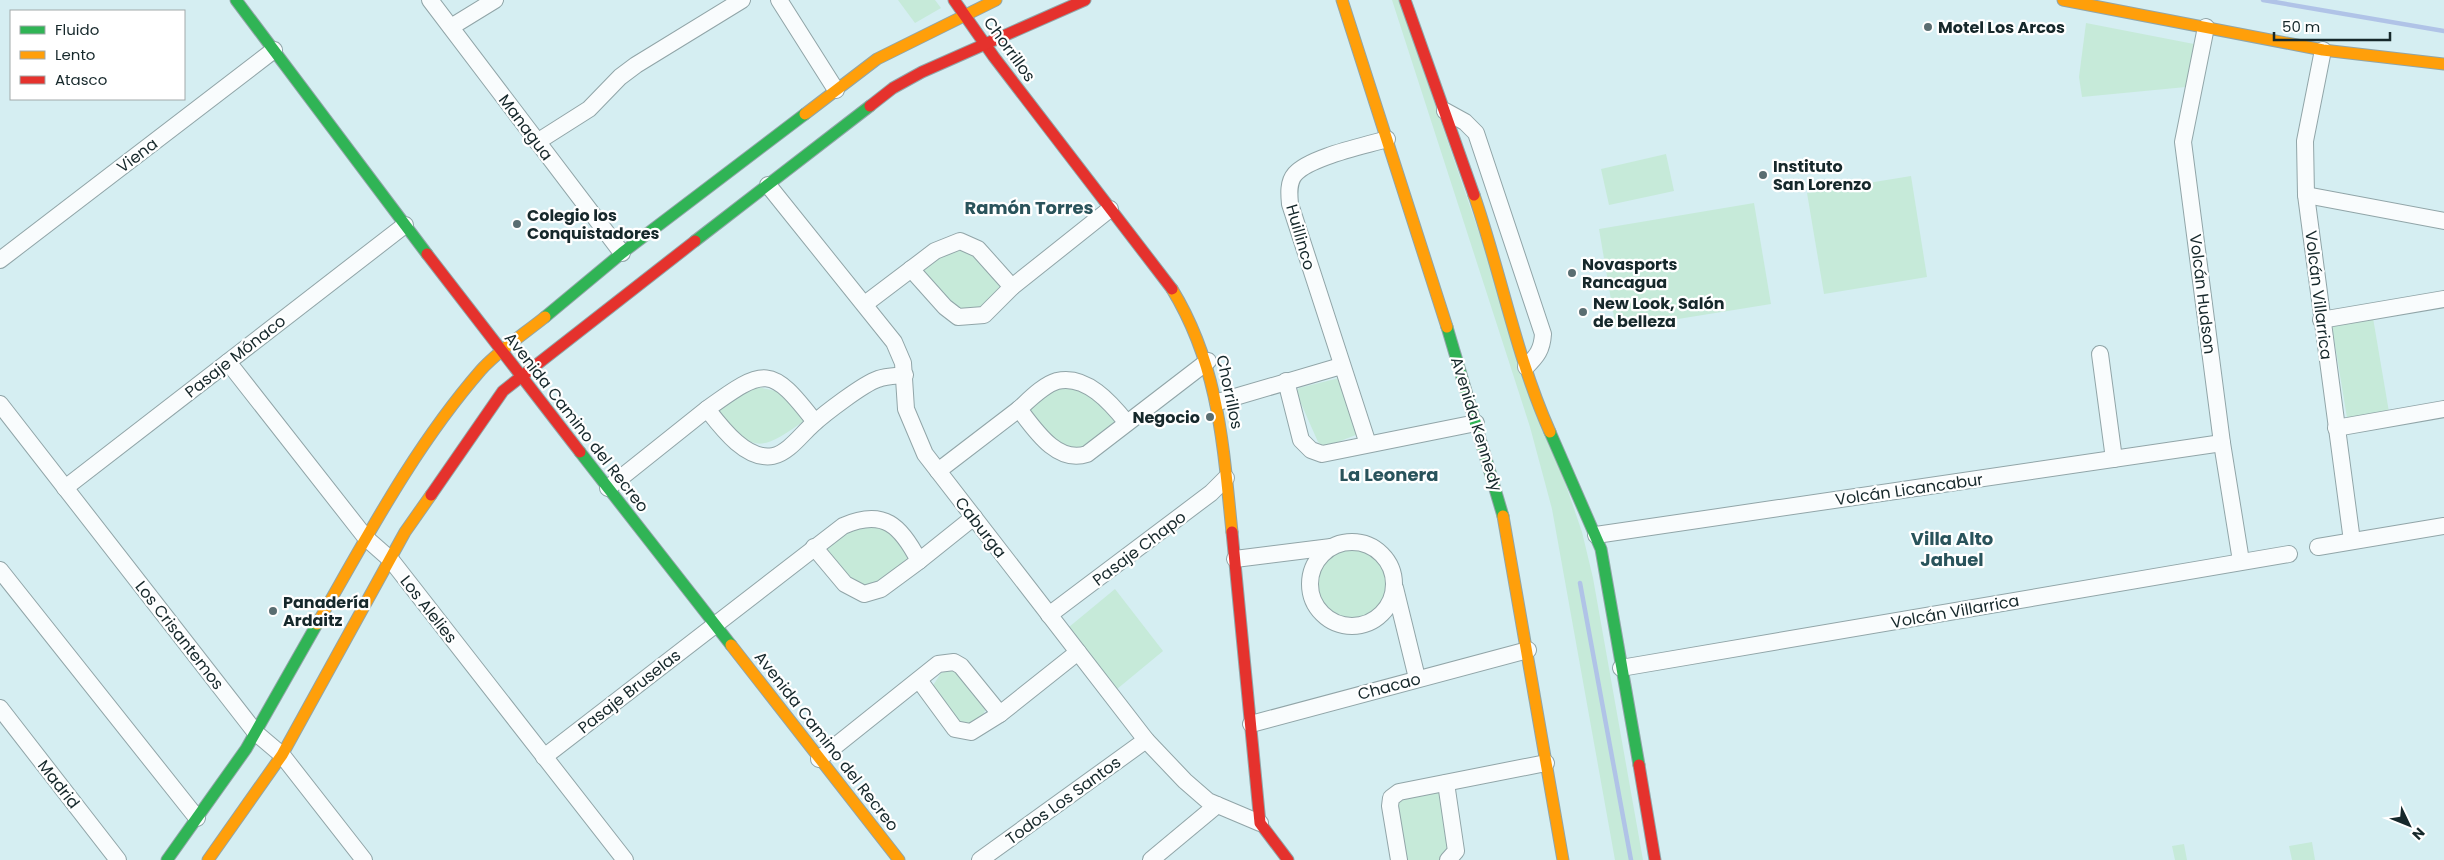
<svg xmlns="http://www.w3.org/2000/svg" width="2444" height="860" font-family="Poppins,sans-serif">
<style>
.green{fill:#c6ead9}
.lines{fill:none;stroke-linecap:round;stroke-linejoin:round}
.stream{stroke:#b0c3e7;stroke-width:4.5}
.street-casing{stroke:#91a5a8;stroke-width:18}
.fast-casing{stroke:#91a5a8;stroke-width:13}
.slow-casing{stroke:#91a5a8;stroke-width:13}
.jam-casing{stroke:#91a5a8;stroke-width:13}
.street{stroke:#f9fcfd;stroke-width:16}
.fast{stroke:#30b455;stroke-width:11}
.slow{stroke:#ff9f0a;stroke-width:11}
.jam{stroke:#e5322d;stroke-width:11}
.poi-dot{fill:#596d71;stroke:#fff;stroke-width:2}
.labels{text-anchor:middle;stroke-width:4.5;stroke-linejoin:round;paint-order:stroke}
.poi-label{font-size:16px;font-weight:bold;fill:#16282b;stroke:#fff;text-anchor:start}
.street-label{font-size:16px;fill:#16282b;stroke:#fff}
.neighbourhood-label{font-size:18px;font-weight:bold;fill:#29535b;stroke:#fff}
</style>
<rect width="100%" height="100%" fill="#d5eef2"/>
<g class="green">
<path d="M 898,0 L 935,0 L 941,8 L 915,23 Z"/>
<path d="M 1392,0 L 1399,0 L 1582,532 L 1593,578 L 1643,860 L 1615,860 L 1552,509 L 1530,427 Z"/>
<path d="M 2086,23 L 2194,44 L 2186,87 L 2082,97 L 2079,77 Z"/>
<path d="M 1666,154 L 1674,191 L 1609,205 L 1601,169 Z"/>
<path d="M 1911,176 L 1927,277 L 1824,294 L 1807,193 Z"/>
<path d="M 1754,203 L 1771,304 L 1616,329 L 1599,229 Z"/>
<path d="M 955,251 L 969,251 L 1006,288 L 982,310 L 960,311 L 921,272 L 939,257 Z"/>
<path d="M 2373,318 L 2389,412 L 2347,418 L 2332,326 Z"/>
<path d="M 1339,378 L 1361,433 L 1325,447 L 1318,442 L 1296,392 L 1299,388 Z"/>
<path d="M 1066,385 L 1091,395 L 1119,422 L 1084,449 L 1060,447 L 1026,410 L 1052,389 Z"/>
<path d="M 758,387 L 780,392 L 807,419 C 763,449 756,457 717,412 L 747,390 Z"/>
<path d="M 861,524 L 893,531 L 912,560 L 879,584 L 856,586 L 822,551 L 846,530 Z"/>
<circle cx="1353" cy="584" r="36"/>
<path d="M 1115,589 L 1163,651 L 1111,694 L 1063,632 Z"/>
<path d="M 951,670 L 959,673 L 986,709 L 979,722 L 958,725 L 932,687 L 941,673 Z"/>
<path d="M 1443,788 L 1451,850 L 1441,860 L 1403,860 L 1395,800 Z"/>
<path d="M 2312,842 L 2315,860 L 2292,860 L 2289,846 Z"/>
<path d="M 2184,844 L 2187,860 L 2175,860 L 2172,846 Z"/>
</g>
<g class="lines">
<g class="stream">
<path d="M 2263,0 L 2444,31"/>
<path d="M 1580,583 L 1631,860"/>
</g>
<g class="street-casing">
<g id="street">
<path d="M 430,0 L 622,253"/>
<path d="M 779,0 L 836,90"/>
<path d="M 451,27 L 495,0"/>
<path d="M 2206,27 L 2183,142 L 2222,443 L 2241,561"/>
<path d="M 2323,50 L 2305,141 L 2306,195 L 2352,541"/>
<path d="M 1445,111 L 1465,122 L 1476,133 L 1543,334 C 1542,350 1537,356 1526,367"/>
<path d="M 537,142 L 589,109 L 620,77 L 636,65 L 742,0"/>
<path d="M 768,185 L 894,342 L 903,363 L 906,409 L 925,454 L 1146,740 L 1185,781 L 1208,801 L 1260,823"/>
<path d="M 2306,195 L 2444,221"/>
<path d="M 0,260 L 274,50"/>
<path d="M 911,269 L 945,307 L 958,317 L 984,315 L 1012,287"/>
<path d="M 865,304 L 935,251 L 960,241 L 978,249 L 1012,287 L 1110,209"/>
<path d="M 2321,320 L 2444,299"/>
<path d="M 2100,354 L 2114,459"/>
<path d="M 228,362 L 366,538 L 391,560 L 625,860"/>
<path d="M 1286,381 L 1301,440 L 1311,450 L 1322,454 L 1476,423"/>
<path d="M 1218,402 L 1341,366"/>
<path d="M 0,404 L 256,733 L 282,755 L 364,860"/>
<path d="M 707,409 C 765,367 771,365 815,422"/>
<path d="M 1127,423 C 1111,403 1086,374 1057,381 C 1043,385 1029,400 1019,409 C 1035,430 1057,464 1087,454 L 1208,361"/>
<path d="M 2336,428 L 2444,409"/>
<path d="M 1368,444 L 1290,204 C 1289,194 1288,182 1295,174 C 1310,157 1364,146 1387,139"/>
<path d="M 938,471 L 1019,409"/>
<path d="M 65,488 L 405,225"/>
<path d="M 608,488 L 707,409 C 721,427 746,461 773,456 C 788,453 801,435 812,425 C 824,414 863,384 878,379 C 886,376 896,376 905,375"/>
<path d="M 1596,535 L 2222,443"/>
<circle cx="1352" cy="584" r="42"/>
<path d="M 814,547 L 845,584 L 864,594 L 881,589 L 919,561"/>
<path d="M 2318,547 L 2444,526"/>
<path d="M 1235,559 L 1331,547"/>
<path d="M 0,570 L 197,818"/>
<path d="M 1395,588 L 1417,678"/>
<path d="M 1049,615 L 1211,493 L 1226,478"/>
<path d="M 1621,668 L 2289,554"/>
<path d="M 919,680 L 955,729 L 971,732 L 1000,714"/>
<path d="M 0,708 L 118,860"/>
<path d="M 1251,724 L 1528,650"/>
<path d="M 544,757 L 843,526 C 884,508 901,526 919,561 L 974,517"/>
<path d="M 819,759 L 938,664 L 954,662 L 961,666 L 1000,714 L 1078,652"/>
<path d="M 1446,783 L 1456,851 L 1448,860"/>
<path d="M 980,860 L 1146,740"/>
<path d="M 1151,860 L 1217,805"/>
<path d="M 1399,860 L 1390,806 L 1391,798 L 1399,792 L 1546,763"/>
</g>
</g>
<g class="fast-casing">
<g id="fast">
<path d="M 236,0 L 427,254"/>
<path d="M 695,241 L 870,106"/>
<path d="M 545,317 L 622,253 L 805,114"/>
<path d="M 1447,327 L 1503,516"/>
<path d="M 1550,432 L 1601,549 L 1639,765"/>
<path d="M 580,452 L 731,645"/>
<path d="M 167,860 L 246,749 L 317,624"/>
</g>
</g>
<g class="slow-casing">
<g id="slow">
<path d="M 1342,0 L 1447,327"/>
<path d="M 2063,0 L 2323,50 L 2444,64"/>
<path d="M 805,114 L 877,59 L 996,0"/>
<path d="M 1474,195 C 1501,273 1516,356 1550,432"/>
<path d="M 1172,289 C 1219,366 1223,445 1232,532"/>
<path d="M 1503,516 L 1563,860"/>
<path d="M 317,624 C 367,537 414,447 481,370 C 499,350 524,334 545,317"/>
<path d="M 731,645 L 899,860"/>
<path d="M 208,860 L 282,755 L 405,532 L 431,495"/>
</g>
</g>
<g class="jam-casing">
<g id="jam">
<path d="M 954,0 L 994,57 L 1172,289"/>
<path d="M 1405,0 L 1474,195"/>
<path d="M 870,106 L 893,88 L 922,72 L 1085,0"/>
<path d="M 427,254 L 580,452"/>
<path d="M 431,495 L 503,391 L 695,241"/>
<path d="M 1232,532 L 1260,823 L 1288,860"/>
<path d="M 1639,765 L 1655,860"/>
</g>
</g>
<use href="#street" class="street"/>
<use href="#fast" class="fast"/>
<use href="#slow" class="slow"/>
<use href="#jam" class="jam"/>
</g>
<g class="poi-dot">
<circle cx="1928" cy="27" r="5"/>
<circle cx="1763" cy="175" r="5"/>
<circle cx="517" cy="224" r="5"/>
<circle cx="1572" cy="273" r="5"/>
<circle cx="1583" cy="312" r="5"/>
<circle cx="1210" cy="417" r="5"/>
<circle cx="273" cy="611" r="5"/>
</g>
<g class="labels">
<g class="poi-label">
<text x="1938" y="33">Motel Los Arcos</text>
<text x="1773" y="172">Instituto<tspan x="1773" dy="18">San Lorenzo</tspan></text>
<text x="527" y="221">Colegio los<tspan x="527" dy="18">Conquistadores</tspan></text>
<text x="1582" y="270">Novasports<tspan x="1582" dy="18">Rancagua</tspan></text>
<text x="1593" y="309">New Look, Salón<tspan x="1593" dy="18">de belleza</tspan></text>
<text x="1200" y="423" text-anchor="end">Negocio</text>
<text x="283" y="608">Panadería<tspan x="283" dy="18">Ardaitz</tspan></text>
</g>
<g class="street-label">
<text transform="translate(1010 49) rotate(54)" y="6">Chorrillos</text>
<text transform="translate(526 127) rotate(53)" y="6">Managua</text>
<text transform="translate(137 155) rotate(-37)" y="6">Viena</text>
<text transform="translate(1301 237) rotate(74)" y="6">Huillinco</text>
<text transform="translate(2203 294) rotate(83)" y="6">Volcán Hudson</text>
<text transform="translate(2319 295) rotate(83)" y="6">Volcán Villarrica</text>
<text transform="translate(235 356) rotate(-38)" y="6">Pasaje Mónaco</text>
<text transform="translate(1230 392) rotate(78)" y="6">Chorrillos</text>
<text transform="translate(577 422) rotate(52)" y="6">Avenida Camino del Recreo</text>
<text transform="translate(1477 424) rotate(73)" y="6">Avenida Kennedy</text>
<text transform="translate(1909 489) rotate(-8)" y="6">Volcán Licancabur</text>
<text transform="translate(981 527) rotate(52)" y="6">Caburga</text>
<text transform="translate(1139 548) rotate(-37)" y="6">Pasaje Chapo</text>
<text transform="translate(429 609) rotate(52)" y="6">Los Alelies</text>
<text transform="translate(1955 611) rotate(-10)" y="6">Volcán Villarrica</text>
<text transform="translate(180 635) rotate(52)" y="6">Los Crisantemos</text>
<text transform="translate(1389 686) rotate(-15)" y="6">Chacao</text>
<text transform="translate(629 691) rotate(-38)" y="6">Pasaje Bruselas</text>
<text transform="translate(827 741) rotate(52)" y="6">Avenida Camino del Recreo</text>
<text transform="translate(59 784) rotate(52)" y="6">Madrid</text>
<text transform="translate(1063 800) rotate(-36)" y="6">Todos Los Santos</text>
</g>
<g class="neighbourhood-label">
<text x="1029" y="214">Ramón Torres</text>
<text x="1389" y="481">La Leonera</text>
<text x="1952" y="545">Villa Alto<tspan x="1952" dy="21">Jahuel</tspan></text>
</g>
</g>
<rect x="10" y="10" width="175" height="90" fill="#ffffff" stroke="#a2a9aa"/>
<rect x="20" y="26" width="25" height="8" fill="#30b455" stroke="#a2a9aa"/>
<text x="55" y="35" font-size="15" fill="#16282b">Fluido</text>
<rect x="20" y="51" width="25" height="8" fill="#ff9f0a" stroke="#a2a9aa"/>
<text x="55" y="60" font-size="15" fill="#16282b">Lento</text>
<rect x="20" y="76" width="25" height="8" fill="#e5322d" stroke="#a2a9aa"/>
<text x="55" y="85" font-size="15" fill="#16282b">Atasco</text>
<g transform="translate(2409 825) rotate(133)" stroke="#ffffff" stroke-width="4" paint-order="stroke">
<path d="M0-4L9 19L0 12L-9 19Z" fill="#16282b"/>
<text y="-8" font-size="14" font-weight="bold" text-anchor="middle" fill="#16282b">N</text>
</g>
<path d="M2274 32v8h116v-8" fill="none" stroke="#16282b" stroke-width="2.5"/>
<text x="2282" y="32" font-size="15" fill="#16282b" stroke="#ffffff" stroke-width="4" paint-order="stroke">50 m</text>
</svg>
